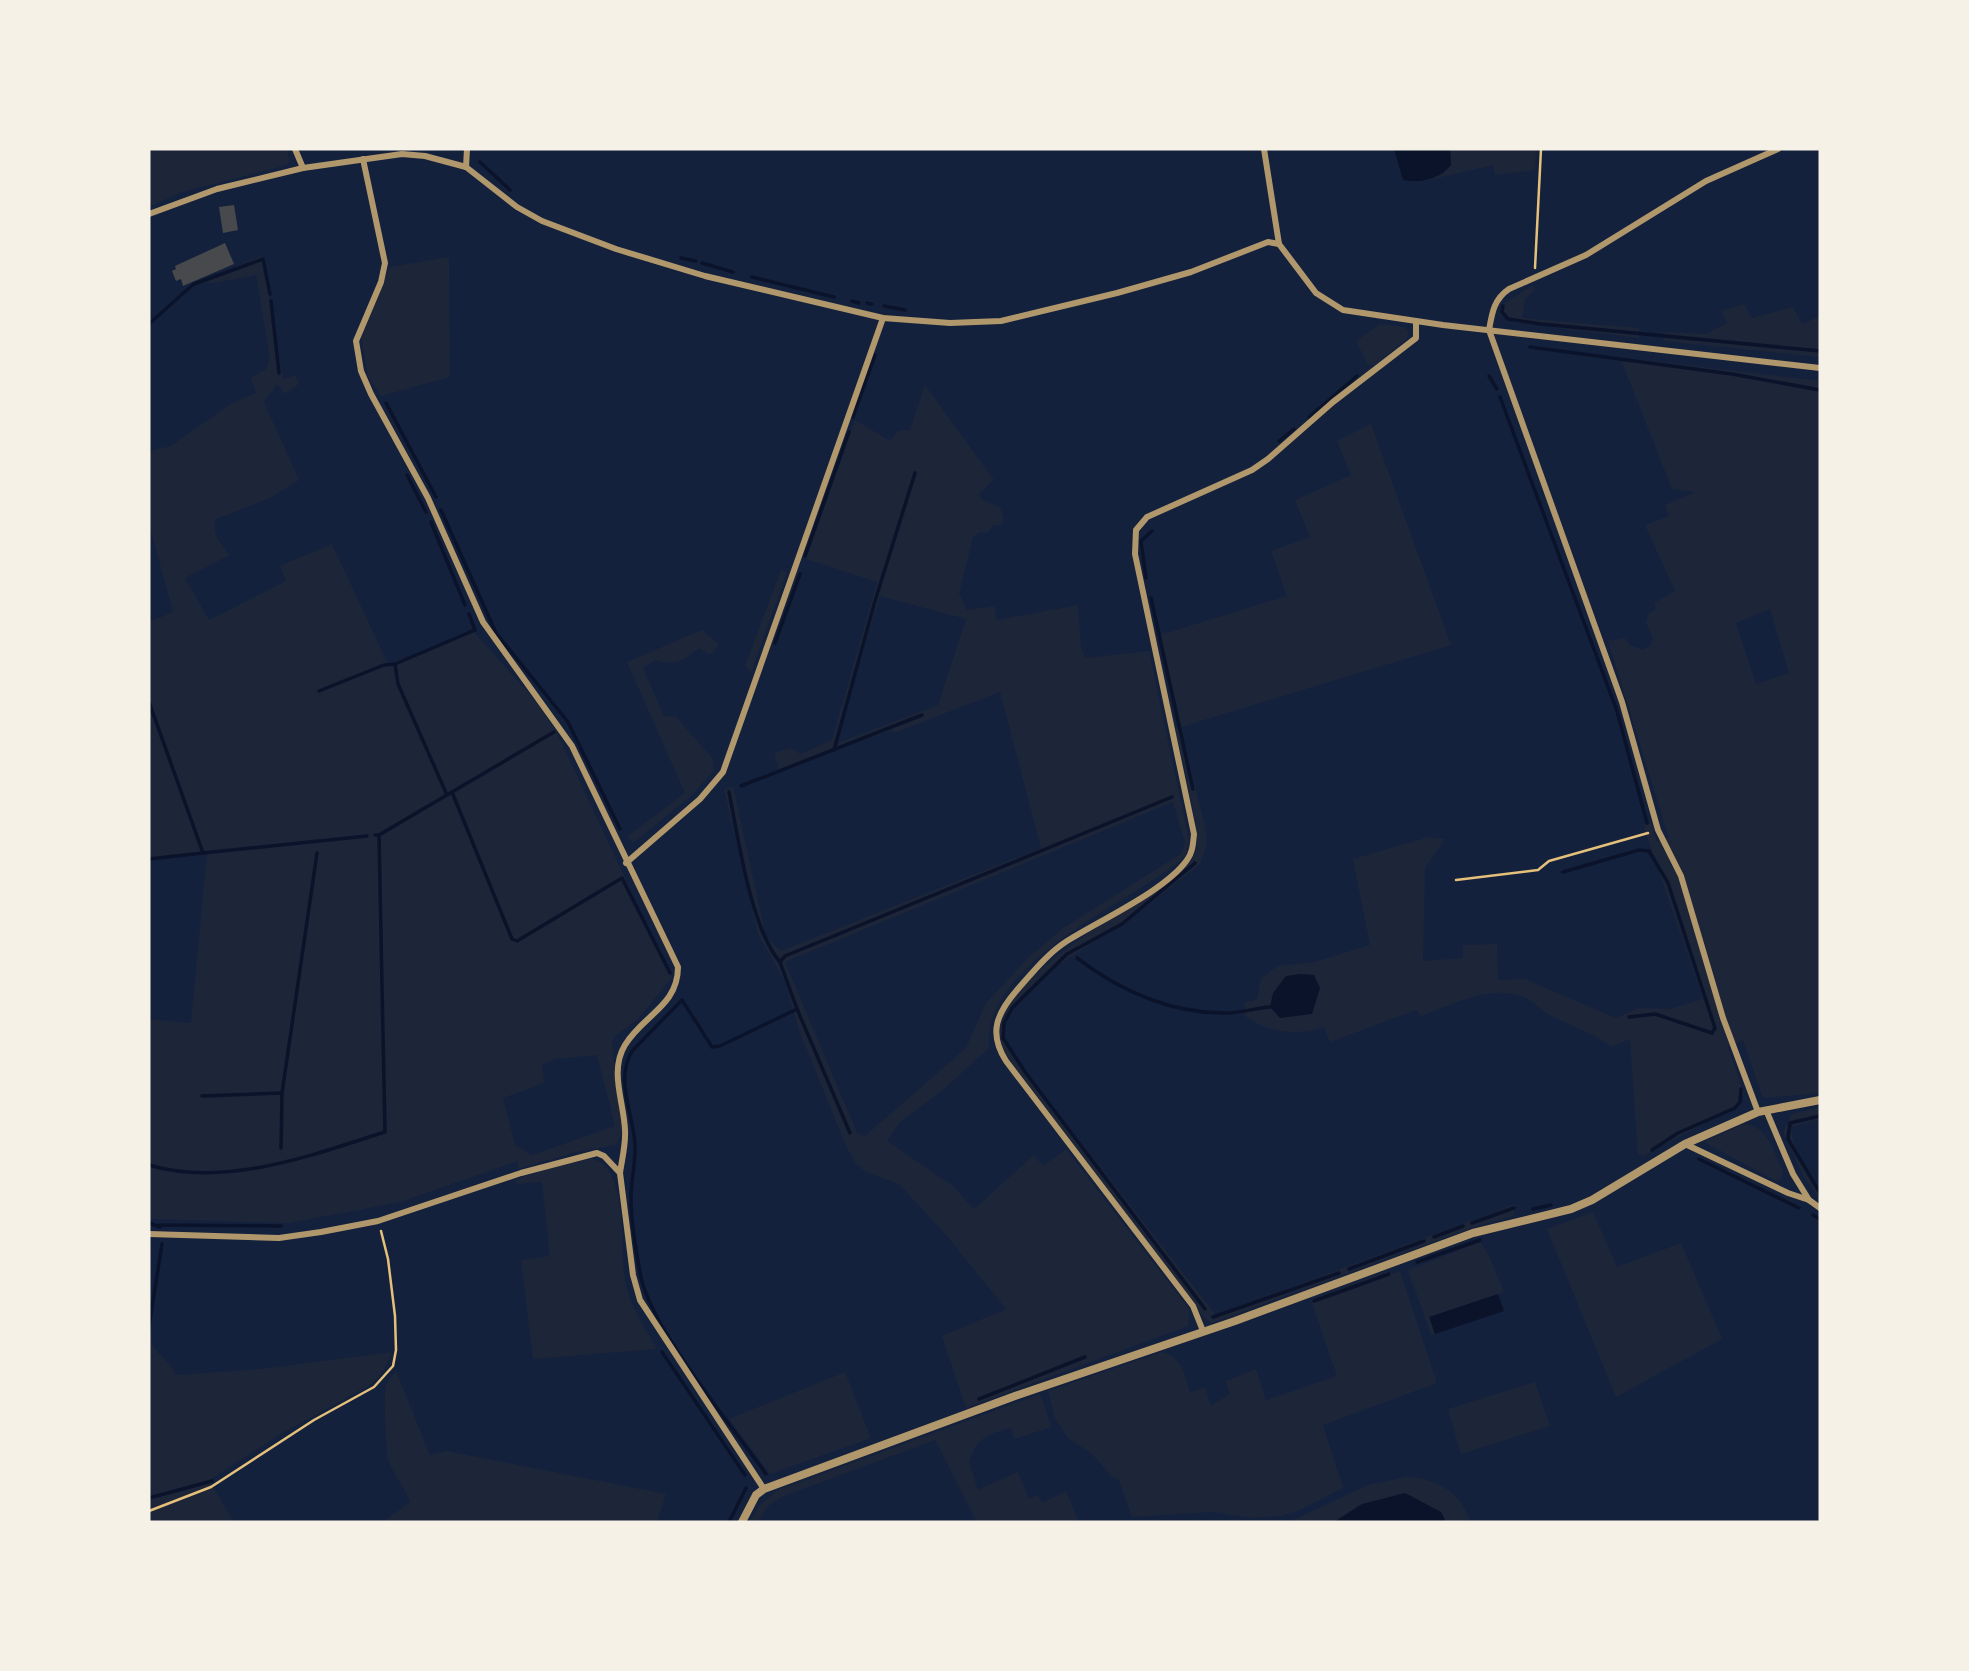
<svg xmlns="http://www.w3.org/2000/svg" width="1969" height="1671" font-family="'Source Sans 3',sans-serif">
<style>
.green{fill:#1d2539;fill-rule:evenodd}
.water{fill:#0b132b}
.lines{fill:none;stroke-linecap:round;stroke-linejoin:round}
.stream{stroke:#0b132b;stroke-width:3.5}
.building{fill:#48494c}
.path{stroke:#e5c07b;stroke-width:2.5}
.minor{stroke:#b1986c;stroke-width:6}
.tertiary{stroke:#b1986c;stroke-width:8}
</style>
<rect width="100%" height="100%" fill="#14213d"/>
<g class="green">
<path d="M 149,149 L 286,149 L 290,161 L 287,165 L 182,192 L 149,207 Z"/>
<path d="M 1450,149 L 1536,149 L 1535,170 L 1495,175 L 1493,165 L 1420,182 L 1444,173 L 1451,165 Z"/>
<path d="M 262,256 L 283,380 L 295,375 L 299,384 L 285,394 L 277,384 L 264,402 L 299,480 L 270,498 L 216,519 C 211,534 221,544 230,555 L 185,578 L 209,620 L 286,581 L 280,566 L 332,544 L 388,664 L 474,632 L 534,699 L 555,729 L 672,978 L 637,1020 L 615,1036 L 612,1043 L 622,1133 L 616,1145 L 576,1152 L 518,1169 L 518,1161 L 400,1202 L 289,1223 L 149,1219 L 149,1019 L 191,1023 L 207,853 L 149,860 L 149,622 L 173,612 L 149,524 L 149,451 L 171,446 L 229,405 L 256,393 L 251,378 L 266,369 L 270,358 L 256,275 L 215,283 L 198,282 ZM 597,1055 L 615,1126 L 532,1155 L 515,1145 L 503,1098 L 544,1083 L 542,1065 L 555,1059 Z"/>
<path d="M 449,257 L 450,377 L 381,396 L 368,377 L 361,335 L 390,267 Z"/>
<path d="M 1533,285 L 1534,291 L 1525,299 L 1522,318 L 1639,328 L 1639,338 L 1513,322 L 1500,315 L 1501,305 Z"/>
<path d="M 1744,304 L 1752,318 L 1793,307 L 1802,324 L 1820,316 L 1820,357 L 1663,341 L 1665,332 L 1706,334 L 1727,323 L 1721,311 Z"/>
<path d="M 1380,324 L 1404,327 L 1408,331 L 1407,339 L 1374,365 L 1368,365 L 1356,341 Z"/>
<path d="M 1620,357 L 1820,381 L 1820,1093 L 1763,1098 L 1743,1040 L 1728,1047 L 1744,1093 L 1739,1105 L 1643,1156 L 1638,1154 L 1630,1039 L 1612,1047 C 1590,1031 1570,1026 1548,1014 C 1540,1009 1534,1001 1526,998 C 1490,983 1455,1004 1421,1016 L 1416,1010 L 1330,1042 L 1324,1027 C 1297,1036 1268,1033 1245,1016 L 1244,1003 L 1257,999 L 1261,978 L 1278,966 L 1314,962 L 1370,945 L 1353,859 L 1429,837 L 1445,839 L 1425,868 L 1423,961 L 1463,958 L 1463,945 L 1497,944 L 1498,980 L 1525,979 L 1616,1018 L 1638,1008 L 1670,1009 L 1703,999 L 1645,831 L 1644,824 L 1651,823 L 1657,842 L 1669,838 L 1608,641 L 1625,638 L 1630,645 L 1643,650 L 1650,646 L 1653,639 L 1646,622 L 1649,613 L 1656,609 L 1654,603 L 1675,591 L 1645,525 L 1669,516 L 1665,505 L 1696,492 L 1672,489 ZM 1770,609 L 1789,673 L 1756,684 L 1736,623 Z"/>
<path d="M 925,385 L 994,480 L 979,494 L 982,500 L 1000,507 L 1004,520 L 1002,525 L 994,525 L 987,533 L 980,532 L 973,537 L 959,593 L 967,610 L 994,606 L 997,620 L 1078,605 L 1081,646 L 1085,658 L 1149,651 L 1189,840 L 1186,854 L 1179,862 C 1123,906 981,965 989,1048 L 944,1089 L 899,1123 L 887,1141 L 953,1186 L 974,1209 L 1034,1155 L 1043,1166 L 1066,1149 L 1189,1309 L 1188,1326 L 966,1408 L 942,1336 L 1006,1309 L 946,1235 L 899,1184 L 866,1172 L 856,1164 L 846,1146 L 799,1030 L 785,982 L 758,934 L 724,790 L 733,786 L 766,937 L 781,951 L 1041,848 L 1000,692 L 894,733 L 892,730 L 779,770 L 774,753 L 790,748 L 801,754 L 832,740 L 877,582 L 806,559 L 855,420 L 890,441 L 898,431 L 910,430 ZM 880,596 L 966,619 L 938,705 L 835,744 ZM 1173,802 L 1185,842 L 1182,853 L 1062,929 L 1028,958 L 986,1003 L 966,1048 L 865,1136 L 857,1133 L 785,962 Z"/>
<path d="M 1371,424 L 1451,645 L 1181,727 L 1205,827 L 1207,843 L 1200,864 L 1132,918 L 1050,970 L 1012,1010 L 1005,1026 L 1004,1039 L 1017,1060 L 1216,1315 L 1516,1204 L 1513,1216 L 1474,1227 L 1212,1323 L 1204,1318 L 1014,1066 C 1008,1057 1001,1049 1000,1037 C 995,985 1109,920 1148,894 C 1164,883 1188,872 1195,853 C 1203,833 1180,754 1175,728 L 1181,727 L 1160,635 L 1287,596 L 1271,551 L 1310,537 L 1295,500 L 1351,475 L 1337,441 Z"/>
<path d="M 781,570 L 787,572 L 751,673 L 745,666 Z"/>
<path d="M 702,630 L 719,645 L 710,655 L 699,648 C 684,660 675,667 655,660 L 643,668 L 664,716 L 676,717 L 713,759 L 714,770 L 692,795 L 633,843 L 628,836 L 685,793 L 627,662 Z"/>
<path d="M 1820,1107 L 1820,1119 L 1791,1127 C 1793,1149 1806,1172 1820,1188 L 1820,1199 L 1804,1177 L 1783,1132 L 1792,1114 Z"/>
<path d="M 1743,1124 C 1768,1125 1774,1152 1783,1172 L 1781,1179 L 1776,1181 L 1704,1142 Z"/>
<path d="M 583,1158 C 631,1155 619,1247 625,1281 C 630,1306 644,1327 657,1349 L 533,1359 L 521,1260 L 550,1256 L 542,1182 L 516,1184 L 516,1179 Z"/>
<path d="M 1593,1212 L 1617,1267 L 1681,1243 L 1722,1339 L 1616,1397 L 1547,1229 Z"/>
<path d="M 1480,1242 L 1489,1256 L 1504,1292 L 1430,1317 L 1435,1334 L 1431,1335 L 1408,1270 Z"/>
<path d="M 1387,1271 L 1393,1274 L 1400,1271 L 1437,1383 L 1323,1425 L 1343,1488 L 1300,1510 L 1281,1516 L 1251,1518 L 1213,1512 L 1132,1517 L 1119,1480 L 1112,1477 L 1092,1454 L 1068,1438 L 1055,1418 L 1048,1391 L 1162,1352 C 1182,1357 1185,1375 1190,1392 L 1205,1387 L 1211,1406 L 1230,1394 L 1226,1381 L 1256,1369 L 1266,1400 L 1337,1376 L 1311,1300 Z"/>
<path d="M 149,1331 L 152,1332 C 148,1352 168,1356 176,1375 L 262,1369 L 392,1352 L 384,1370 L 372,1384 L 284,1432 L 209,1480 L 234,1522 L 149,1522 Z"/>
<path d="M 396,1371 L 430,1455 L 446,1451 L 666,1494 L 657,1522 L 383,1522 L 410,1502 C 405,1487 394,1476 389,1462 C 386,1451 383,1395 386,1385 C 388,1380 393,1375 396,1371 Z"/>
<path d="M 845,1372 L 871,1438 L 770,1474 L 729,1419 Z"/>
<path d="M 1535,1382 L 1550,1426 L 1461,1454 L 1448,1409 Z"/>
<path d="M 1040,1394 L 1052,1427 L 1014,1439 L 1011,1428 C 989,1433 975,1439 969,1462 L 978,1490 L 1018,1472 L 1029,1499 L 1038,1495 L 1042,1503 L 1066,1491 L 1079,1522 L 977,1522 L 935,1440 L 784,1496 L 768,1506 L 758,1522 L 749,1522 L 760,1505 L 778,1490 Z"/>
<path d="M 1407,1477 C 1439,1479 1460,1492 1471,1522 L 1446,1522 L 1441,1512 L 1362,1504 L 1334,1522 L 1289,1522 L 1368,1485 Z"/>
</g>
<g class="water">
<path d="M 1394,149 L 1450,149 L 1451,165 C 1439,179 1421,184 1403,180 Z"/>
<path d="M 1300,974 L 1314,975 L 1320,988 L 1312,1014 L 1280,1018 L 1270,1007 L 1273,993 L 1286,976 Z"/>
<path d="M 1498,1294 L 1504,1311 L 1435,1334 L 1429,1317 Z"/>
<path d="M 1405,1493 L 1441,1512 L 1446,1522 L 1334,1522 L 1362,1504 Z"/>
</g>
<g class="lines">
<g class="stream">
<path d="M 480,162 L 510,190"/>
<path d="M 681,258 L 696,261"/>
<path d="M 702,263 L 733,272"/>
<path d="M 752,277 L 834,297"/>
<path d="M 181,295 L 194,284 L 263,259 L 270,294"/>
<path d="M 271,301 L 279,373"/>
<path d="M 852,301 L 859,303"/>
<path d="M 867,303 L 872,304"/>
<path d="M 884,306 L 905,310"/>
<path d="M 1503,306 L 1502,312 L 1508,319 L 1541,324 L 1820,351"/>
<path d="M 149,324 L 179,297"/>
<path d="M 1530,347 L 1732,374 L 1820,390"/>
<path d="M 1489,376 L 1497,389"/>
<path d="M 1500,397 L 1617,711 L 1647,823"/>
<path d="M 386,403 L 436,497"/>
<path d="M 853,417 L 875,355"/>
<path d="M 1309,417 L 1357,376"/>
<path d="M 1279,441 L 1294,429"/>
<path d="M 407,475 L 426,512"/>
<path d="M 441,510 L 496,633 L 568,722 L 620,829"/>
<path d="M 431,522 L 465,605"/>
<path d="M 805,556 L 849,432"/>
<path d="M 1146,578 L 1141,541 L 1152,531"/>
<path d="M 1151,598 L 1193,789"/>
<path d="M 775,643 L 800,574"/>
<path d="M 319,691 L 384,665 L 395,664"/>
<path d="M 149,702 L 203,853 L 367,836"/>
<path d="M 834,750 L 875,601 L 915,473"/>
<path d="M 741,786 L 922,715"/>
<path d="M 452,792 L 512,939 L 517,941 L 622,878 L 670,973"/>
<path d="M 729,792 C 738,837 751,929 780,962"/>
<path d="M 447,795 L 398,684 L 395,664 L 475,630 L 469,614"/>
<path d="M 375,835 L 379,835 L 554,732"/>
<path d="M 149,859 L 203,853"/>
<path d="M 1195,863 L 1122,924 L 1067,954 L 1012,1008 L 1004,1023 L 1003,1038 L 1025,1072 L 1205,1309"/>
<path d="M 1563,872 L 1639,850 L 1649,851 L 1668,883 L 1715,1028 L 1712,1033 L 1655,1014 L 1629,1017"/>
<path d="M 1077,958 C 1120,991 1172,1014 1227,1013 C 1241,1013 1256,1008 1270,1007"/>
<path d="M 797,1009 L 850,1133"/>
<path d="M 202,1096 L 282,1093"/>
<path d="M 1820,1116 L 1790,1123 L 1788,1139 L 1820,1193"/>
<path d="M 281,1148 L 282,1093 L 317,853"/>
<path d="M 1652,1150 L 1678,1133 L 1735,1108 L 1740,1102 L 1741,1089"/>
<path d="M 1699,1159 L 1799,1208"/>
<path d="M 149,1165 C 225,1188 312,1155 385,1132 L 379,835"/>
<path d="M 1533,1209 L 1551,1205"/>
<path d="M 1813,1215 L 1820,1219"/>
<path d="M 149,1223 L 160,1227"/>
<path d="M 1472,1223 L 1514,1208"/>
<path d="M 160,1225 L 281,1226"/>
<path d="M 1434,1237 L 1463,1226"/>
<path d="M 1417,1262 L 1480,1240"/>
<path d="M 1349,1269 L 1424,1241"/>
<path d="M 1314,1301 L 1389,1274"/>
<path d="M 1213,1317 L 1339,1273"/>
<path d="M 149,1326 L 162,1244"/>
<path d="M 662,1352 L 745,1475"/>
<path d="M 979,1399 L 1085,1357"/>
<path d="M 766,1474 C 733,1427 651,1328 641,1277 C 636,1252 631,1222 631,1197 C 631,1180 636,1162 635,1144 C 633,1114 615,1079 632,1051 L 682,1000 L 712,1047 L 720,1046 L 797,1009 L 780,962 L 785,956 L 1172,797"/>
<path d="M 149,1498 L 212,1481"/>
<path d="M 730,1520 L 746,1488"/>
</g>
</g>
<g class="building">
<path d="M 234,205 L 238,230 L 223,233 L 219,207 Z"/>
<path d="M 225,243 L 234,264 L 183,286 L 181,279 L 176,281 L 172,271 L 176,269 L 175,266 Z"/>
</g>
<g class="lines">
<g class="path">
<path d="M 1535,268 L 1541,149"/>
<path d="M 1456,880 L 1538,870 L 1549,861 L 1648,833"/>
<path d="M 149,1511 L 211,1487 L 314,1420 L 374,1387 L 393,1366 L 396,1350 L 395,1316 L 388,1259 L 381,1231"/>
</g>
<g class="minor">
<path d="M 295,149 L 303,168"/>
<path d="M 1264,149 L 1279,244"/>
<path d="M 363,159 L 385,263 L 381,282 L 356,341 L 361,371 L 371,394 L 428,498 L 483,622 L 572,746 L 678,967 C 678,1006 643,1015 625,1045 C 609,1071 624,1102 625,1130 C 626,1144 622,1159 620,1173"/>
<path d="M 466,167 L 467,149"/>
<path d="M 149,214 L 217,189 L 303,168 L 402,154 L 425,156 L 466,167 L 517,207 L 542,221 L 616,249 L 705,276 L 883,318 L 950,323 L 1001,321 L 1117,293 L 1191,272 L 1268,242 L 1279,244 L 1316,293 L 1343,310 L 1443,325 L 1820,368"/>
<path d="M 626,863 L 700,799 L 723,772 L 883,318"/>
<path d="M 1766,1110 L 1793,1174 L 1809,1200"/>
<path d="M 1758,1112 L 1723,1018 L 1681,876 L 1658,830 L 1622,702 L 1489,330 C 1492,313 1494,299 1509,289 L 1586,255 L 1706,181 L 1778,149"/>
<path d="M 1685,1144 L 1788,1193 L 1809,1200 L 1820,1208"/>
<path d="M 149,1234 L 279,1238 L 321,1232 L 378,1221 L 521,1173 L 597,1153 L 604,1156 L 620,1173 L 633,1275 L 640,1300 L 764,1489"/>
<path d="M 1203,1331 L 1193,1306 L 1006,1061 C 988,1033 997,1013 1017,990 C 1032,973 1048,953 1067,941 C 1100,920 1165,891 1187,860 C 1193,852 1193,843 1194,834 L 1135,554 L 1136,530 L 1147,517 L 1252,470 L 1268,459 L 1333,402 L 1416,338 L 1416,321"/>
</g>
<path class="tertiary" d="M 742,1522 L 756,1495 L 764,1489 L 1015,1396 L 1235,1321 L 1473,1233 L 1571,1209 L 1592,1200 L 1685,1144 L 1758,1112 L 1820,1100"/>
</g>
<rect width="1969" height="1671" fill="none" stroke="#f6f1e7" stroke-width="301"/>
</svg>
